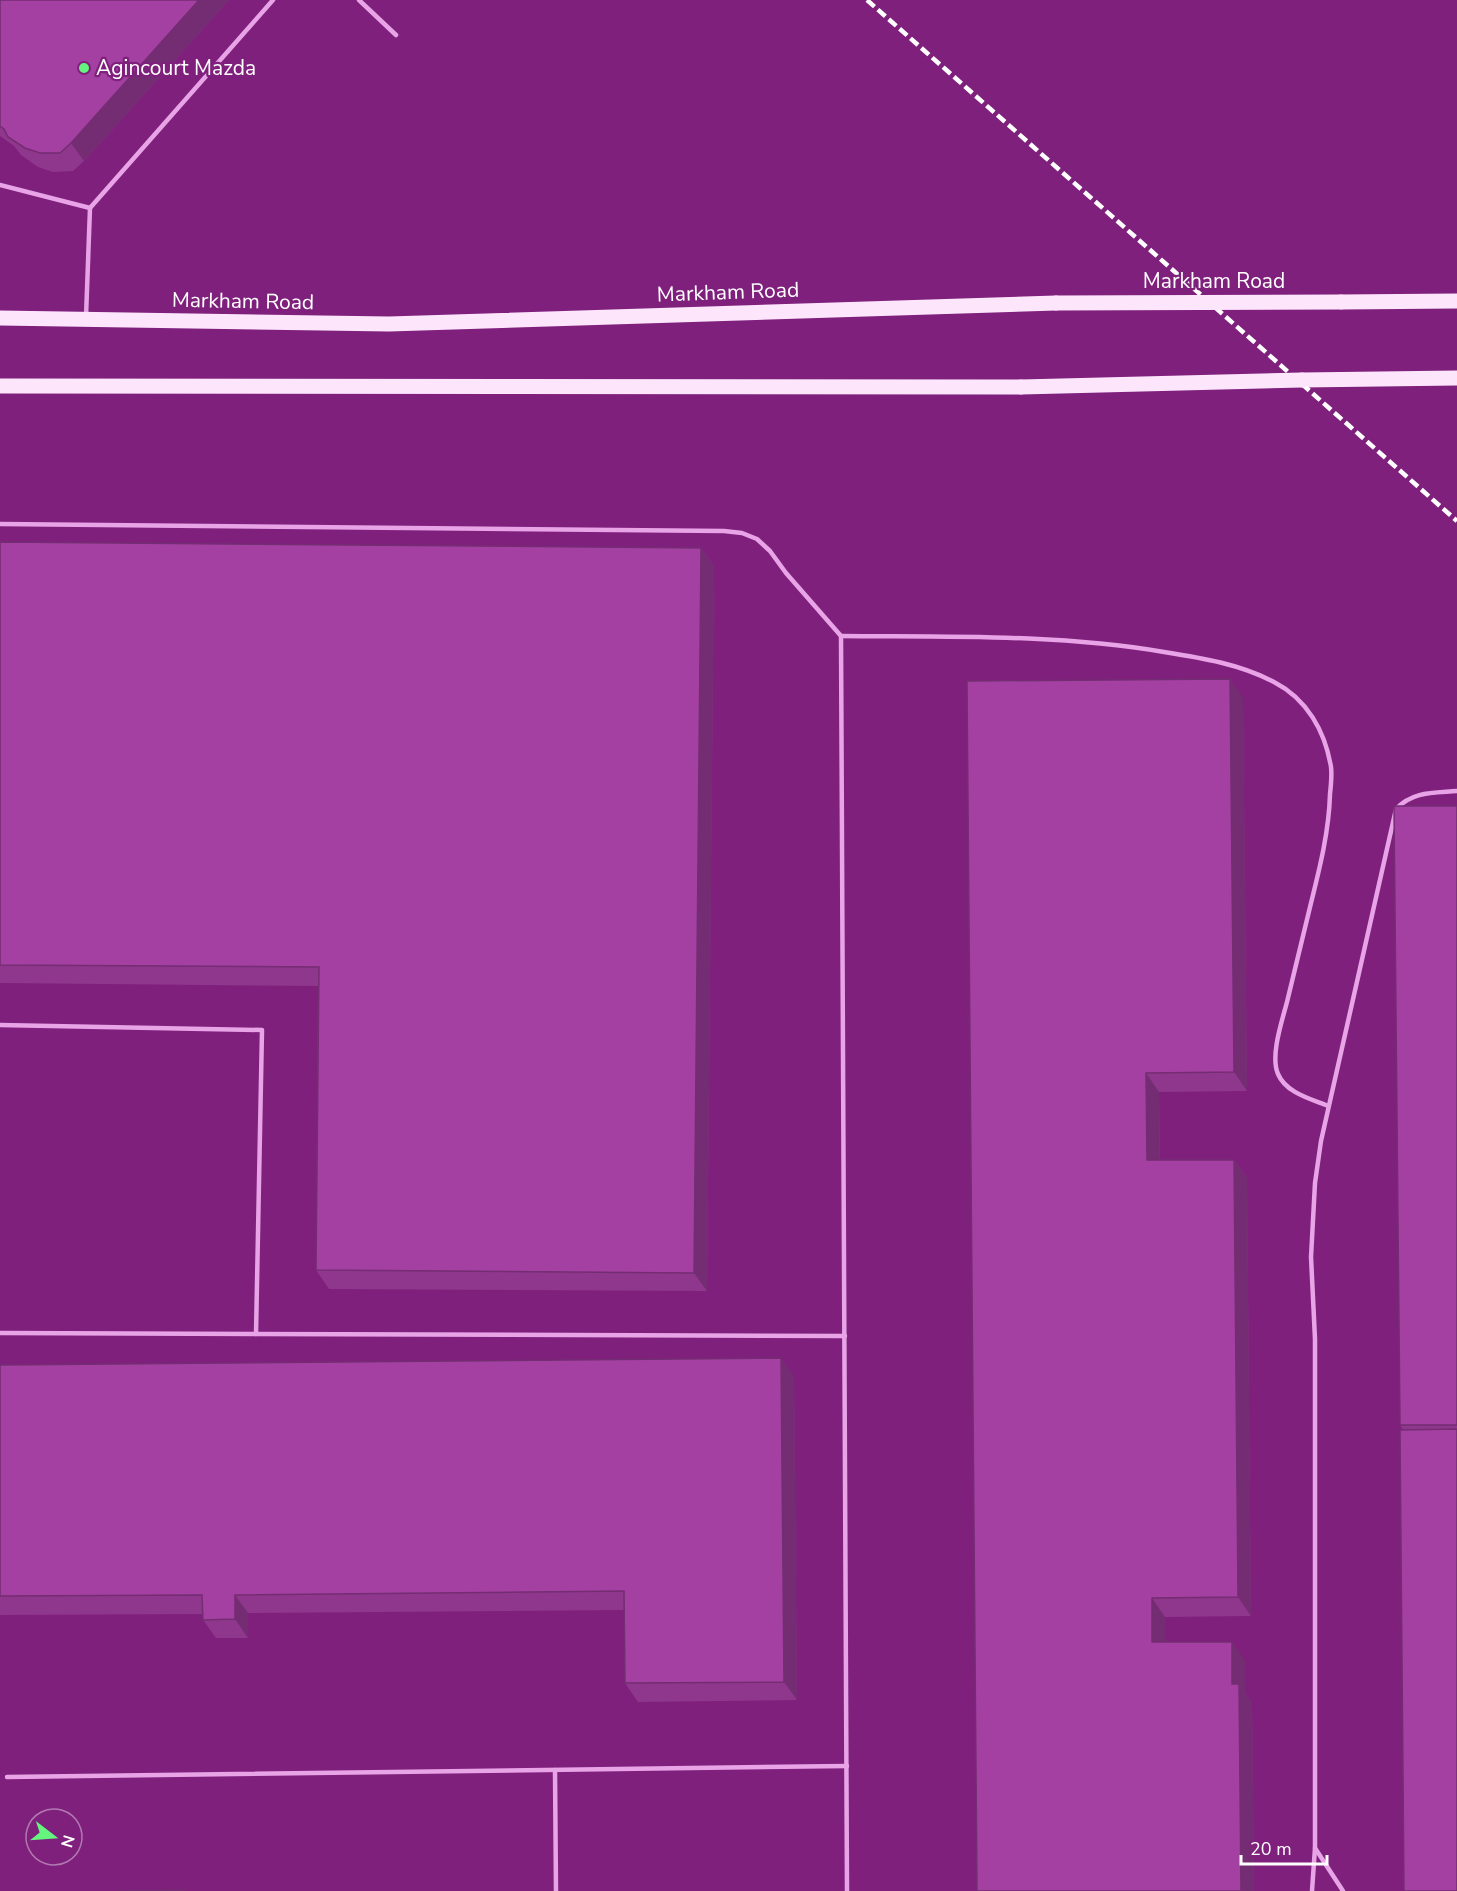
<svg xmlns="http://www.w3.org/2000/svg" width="1457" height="1891" font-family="'Nunito Sans',sans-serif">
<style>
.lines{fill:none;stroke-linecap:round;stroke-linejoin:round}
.lane{stroke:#e8a4e7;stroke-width:4.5}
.primary{stroke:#fde6fc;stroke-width:15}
.rail{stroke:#fff;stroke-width:4.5;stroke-dasharray:10 4.5;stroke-linecap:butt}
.primary-bridge{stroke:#fde6fc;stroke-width:15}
.wall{fill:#8e378c}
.shaded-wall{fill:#742d72}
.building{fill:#a540a3;stroke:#742d72;stroke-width:1.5}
.poi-dot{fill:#65f57e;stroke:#7f207d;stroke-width:2}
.labels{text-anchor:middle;stroke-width:4.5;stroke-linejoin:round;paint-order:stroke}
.poi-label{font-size:21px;fill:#fff;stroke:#7f207d;text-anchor:start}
.street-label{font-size:21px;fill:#fff;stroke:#7f207d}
</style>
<rect width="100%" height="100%" fill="#7f207d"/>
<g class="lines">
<g class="lane">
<path d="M 359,0 L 396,35"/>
<path d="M 0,185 L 90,208 L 273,0"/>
<path d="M 86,317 L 90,208"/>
<path d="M 0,524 L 724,531 L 742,533 L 757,539 L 770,551 L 786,573 L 841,636 L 847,1891"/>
<path d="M 841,636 C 949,637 1057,634 1164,652 C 1202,658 1240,664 1274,682 C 1307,699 1325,731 1331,767 C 1332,775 1331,785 1330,794 C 1329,831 1320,867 1311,903 C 1303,936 1295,969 1287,1002 C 1282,1021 1270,1056 1278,1074 C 1286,1093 1311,1099 1328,1106"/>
<path d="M 0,1025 L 262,1030 L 256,1334"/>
<path d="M 0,1333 L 845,1336"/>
<path d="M 555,1770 L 556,1891"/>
<path d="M 7,1777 L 847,1766"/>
<path d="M 1312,1891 L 1315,1848"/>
<path d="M 1343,1891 L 1315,1848 L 1315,1339 L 1311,1257 L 1315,1183 L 1321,1141 L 1396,809 C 1413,791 1434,793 1457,791"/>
</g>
<g class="primary">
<path d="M 1341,302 L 1457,301"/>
<path d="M 0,318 L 389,324 L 1056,303"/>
<path d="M 1302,380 L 1457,378"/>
<path d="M 0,386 L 1021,387"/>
</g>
<path class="rail" d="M 867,0 L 1457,521"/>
<g class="primary-bridge">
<path d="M 1056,303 L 1341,302"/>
<path d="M 1021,387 L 1302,380"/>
</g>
</g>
<g class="wall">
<path d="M 0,0 L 229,0 L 84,161 L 73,171 L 53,172 L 38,167 L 21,155 L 14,146 L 0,136 Z"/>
<path d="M 0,542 L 701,548 L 714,566 L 707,1291 L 329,1289 L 316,1270 L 318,986 L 0,983 Z"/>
<path d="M 967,681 L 1243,697 L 1247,1091 L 1159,1092 L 1160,1160 L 1234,1160 L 1247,1178 L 1251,1616 L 1165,1617 L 1165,1642 L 1245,1660 L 1245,1693 L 1252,1703 L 1254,1891 L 977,1891 Z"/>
<path d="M 1457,806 L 1457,1891 L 1403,1430 L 1400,1425 Z"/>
<path d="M 0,1365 L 794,1376 L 797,1700 L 638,1702 L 625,1683 L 624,1610 L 248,1613 L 248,1638 L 216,1638 L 203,1620 L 203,1614 L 0,1615 Z"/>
</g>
<g class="shaded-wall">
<path d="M 199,0 L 229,0 L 84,161 L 71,143 Z"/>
<path d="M 701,548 L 714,566 L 707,1291 L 694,1273 Z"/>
<path d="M 1230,679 L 1243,697 L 1247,1091 L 1234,1072 Z"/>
<path d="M 1146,1073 L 1159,1092 L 1160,1179 L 1147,1160 Z"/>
<path d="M 1234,1160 L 1247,1178 L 1251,1616 L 1238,1597 Z"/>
<path d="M 781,1358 L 794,1376 L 797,1700 L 784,1682 Z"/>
<path d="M 235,1595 L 248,1613 L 248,1638 L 235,1619 Z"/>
<path d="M 1152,1598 L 1165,1617 L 1165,1661 L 1152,1642 Z"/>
<path d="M 1232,1642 L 1245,1660 L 1245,1693 L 1252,1703 L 1254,1891 L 1241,1891 L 1232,1684 Z"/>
</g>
<g class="building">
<path d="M 0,0 L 199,0 L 71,143 L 60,153 L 40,153 L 25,148 L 8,137 L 4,129 L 0,126 Z"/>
<path d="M 0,542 L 701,548 L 694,1273 L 316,1270 L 319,967 L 0,965 Z"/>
<path d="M 1230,679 L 1234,1072 L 1146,1073 L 1147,1160 L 1234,1160 L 1238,1597 L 1152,1598 L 1152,1642 L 1232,1642 L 1232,1684 L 1239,1684 L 1241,1891 L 977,1891 L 967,681 Z"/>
<path d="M 1394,806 L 1457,806 L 1457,1425 L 1400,1425 Z"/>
<path d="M 781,1358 L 784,1682 L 625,1683 L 624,1591 L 235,1595 L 235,1619 L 203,1620 L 202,1595 L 0,1596 L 0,1365 Z"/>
<path d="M 1457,1429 L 1457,1891 L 1404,1891 L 1400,1430 Z"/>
<path d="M 184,1890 L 184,1891 L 116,1891 Z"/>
</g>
<circle class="poi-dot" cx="84" cy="68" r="6"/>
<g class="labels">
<g class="poi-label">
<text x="96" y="75">Agincourt Mazda</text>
</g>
<g class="street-label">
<text x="1214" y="288">Markham Road</text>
<text transform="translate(728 292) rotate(-2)" y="7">Markham Road</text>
<text transform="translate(243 301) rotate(1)" y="7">Markham Road</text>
</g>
</g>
<g transform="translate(54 1837) rotate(107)"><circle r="28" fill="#7f207d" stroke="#b279b1" stroke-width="1.5"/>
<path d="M0-4.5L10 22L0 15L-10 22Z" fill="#65f57e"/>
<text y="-9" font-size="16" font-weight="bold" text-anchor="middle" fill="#ffffff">N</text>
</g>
<path d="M1241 1855v9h86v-9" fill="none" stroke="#ffffff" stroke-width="3"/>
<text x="1250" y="1855" font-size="18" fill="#ffffff" stroke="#7f207d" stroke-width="4.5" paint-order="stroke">20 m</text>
</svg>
